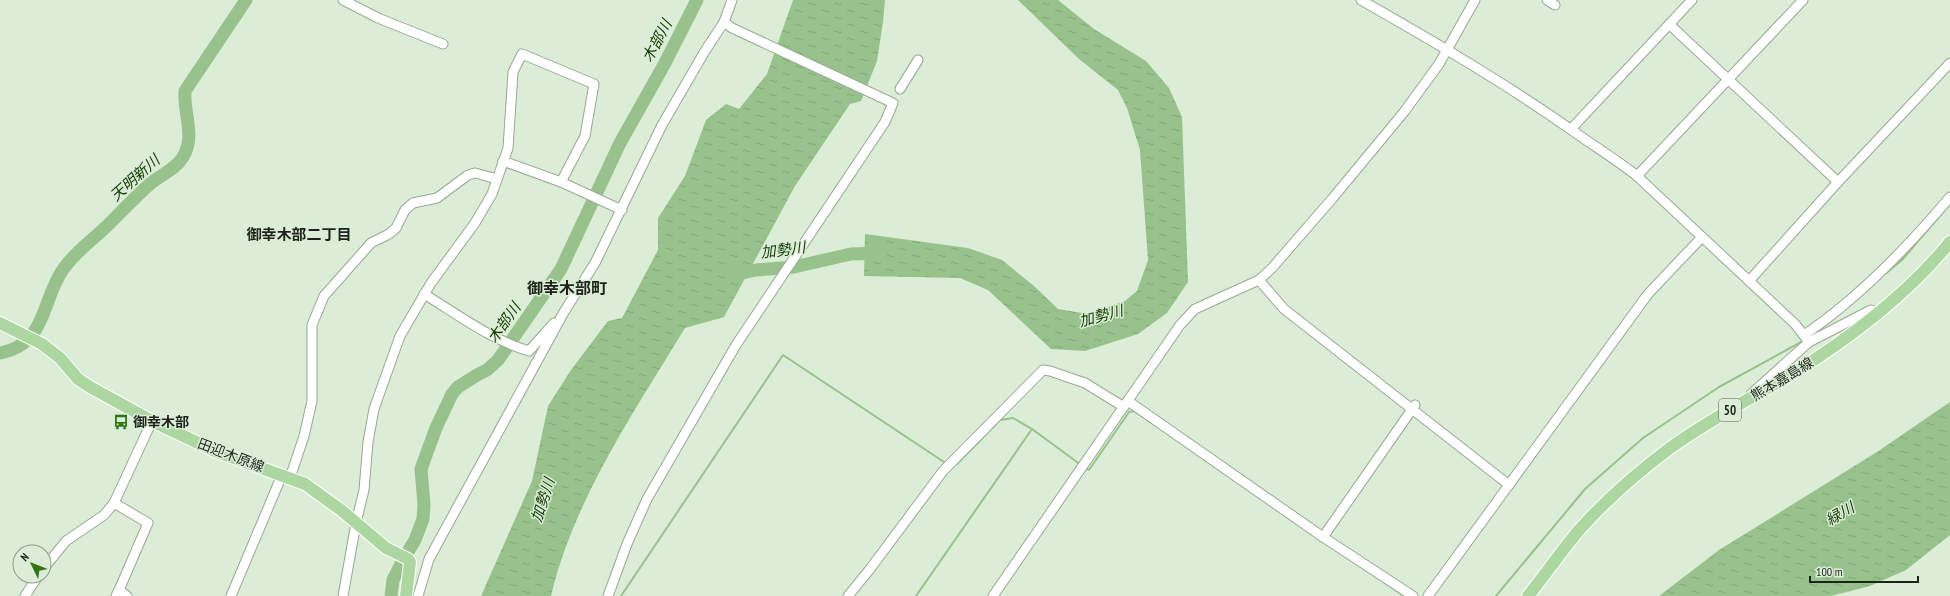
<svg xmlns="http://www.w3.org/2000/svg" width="1950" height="596" font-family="'PT Sans Narrow','Noto Sans JP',sans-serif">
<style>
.water{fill:url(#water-ripples)}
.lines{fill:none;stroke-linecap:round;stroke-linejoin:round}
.stream{stroke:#98c28b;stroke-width:2}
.river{stroke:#98c28b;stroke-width:13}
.minor-casing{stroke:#98a993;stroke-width:11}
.major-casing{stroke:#fff;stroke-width:14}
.minor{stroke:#fff;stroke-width:9}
.major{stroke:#add7a0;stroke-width:12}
.labels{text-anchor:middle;stroke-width:3;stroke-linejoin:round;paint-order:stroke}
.shield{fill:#dbedd6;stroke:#566053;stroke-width:1}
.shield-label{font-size:13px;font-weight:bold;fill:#1d231b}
.street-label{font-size:14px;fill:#1d231b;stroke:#dbedd6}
.poi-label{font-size:14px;font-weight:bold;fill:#1d231b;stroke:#dbedd6;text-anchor:start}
.water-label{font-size:15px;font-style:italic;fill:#113900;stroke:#dbedd6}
.neighbourhood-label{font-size:15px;font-weight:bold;fill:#1d231b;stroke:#dbedd6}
.quarter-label{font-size:16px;font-weight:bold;fill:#1d231b;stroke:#dbedd6}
</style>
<defs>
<pattern id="water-ripples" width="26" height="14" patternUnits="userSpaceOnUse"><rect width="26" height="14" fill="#98c28b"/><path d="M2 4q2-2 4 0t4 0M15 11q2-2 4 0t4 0" fill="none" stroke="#83a677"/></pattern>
</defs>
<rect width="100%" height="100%" fill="#dbedd6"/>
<g class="water">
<path d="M 793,0 L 885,0 L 883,22 L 877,61 L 861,101 L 850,104 L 795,186 L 724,317 L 685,328 C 634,412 574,499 551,596 L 481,596 L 532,481 L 548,406 L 571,370 L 608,321 L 622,318 L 658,250 L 658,218 L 685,176 L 706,120 L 726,104 L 739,109 L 767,74 Z"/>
<path d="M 1018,0 L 1058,0 L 1094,29 L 1146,61 L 1169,88 L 1182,117 L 1188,282 L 1167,313 L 1138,334 L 1085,351 L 1051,349 L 988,290 L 960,278 L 864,276 L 865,234 L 968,248 L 1002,260 L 1034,286 L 1058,309 L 1088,314 L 1125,301 L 1137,291 L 1148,260 L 1140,150 L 1127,108 L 1118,90 L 1079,59 Z"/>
<path d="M 1950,402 L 1950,535 L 1906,570 L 1870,586 L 1831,596 L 1659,596 L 1719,550 L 1877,452 Z"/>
</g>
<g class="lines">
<g class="stream">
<path d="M 1884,275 L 1902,260 L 1950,204"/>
<path d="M 1812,335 L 1832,320"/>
<path d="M 957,464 L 1000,420 L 1013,418 L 1032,429 L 1081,465"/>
<path d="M 1084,467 L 1089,470 L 1129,412 L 1134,411 L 1180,442"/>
<path d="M 1378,578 L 1404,596"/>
<path d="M 621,596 L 783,355 L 947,464"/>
<path d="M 916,596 L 1032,429"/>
<path d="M 1496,596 L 1585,489 L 1643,438 L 1719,387 L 1803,341"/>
</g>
<g class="river">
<path d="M 733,275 L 756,270 L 794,267 L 851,254 L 881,253"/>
<path d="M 0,353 C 48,344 41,299 64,268 C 77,250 94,239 109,224 C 123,210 136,196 151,183 C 161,175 176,169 183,157 C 196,136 183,112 185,91 L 246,0"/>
<path d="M 391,596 L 393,580 L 403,560 L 415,540 L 423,519 L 424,504 L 421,469 L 436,428 L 452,394 L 458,387 L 477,375 L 487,370 L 498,360 L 561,269 L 620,143 L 665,63 L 697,0"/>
</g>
<g class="minor-casing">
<g id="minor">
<path d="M 343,0 L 378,18 L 443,44"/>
<path d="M 1361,0 C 1433,41 1505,83 1573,131 C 1594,146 1617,160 1637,176 L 1795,324 L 1809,342"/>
<path d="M 1547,0 L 1555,5"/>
<path d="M 1669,24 L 1838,182"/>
<path d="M 900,89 L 918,60"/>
<path d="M 1571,129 L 1692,0"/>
<path d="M 503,161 L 561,182 L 622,210"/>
<path d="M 1637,176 L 1803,0"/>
<path d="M 1259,280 L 1284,309 L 1509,485"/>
<path d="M 1749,281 L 1838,182 L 1950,63"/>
<path d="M 424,294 C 457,314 491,340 529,351 L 554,323"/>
<path d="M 1804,335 C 1859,298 1907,248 1950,197"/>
<path d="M 1751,394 L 1809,342 L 1871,310 L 1878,313"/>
<path d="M 1128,401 L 1323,537 L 1413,596"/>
<path d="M 290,478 L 304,436 L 312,401 L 312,325 L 324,296 L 371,243 L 389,234 L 396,228 L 405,210 L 413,203 L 437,198 L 468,175 L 475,173 L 497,179"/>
<path d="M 114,503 L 148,523 L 119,590"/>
<path d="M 1323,537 L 1415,405"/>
<path d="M 44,568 L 66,541 L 104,515 L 114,503 L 152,421"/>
<path d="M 25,596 L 38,576"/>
<path d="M 116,596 L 119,590 L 127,596"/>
<path d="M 231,596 L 282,475"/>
<path d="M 343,596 L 356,523 L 364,490 L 368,442 L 374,409 L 400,336 L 431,283 L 475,223 L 492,194 L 508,148 L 513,72 L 522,54 L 594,84 L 585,136 L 561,182"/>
<path d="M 418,596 L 429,559 L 564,312 L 595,263 L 662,125 L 705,51 L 724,22 L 732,0"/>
<path d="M 608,596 L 627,544 L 647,499 L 736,345 L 885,122 L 893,103 L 732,28 L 724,22"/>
<path d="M 848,596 L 870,569 L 943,471 L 1043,370 L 1050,371 L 1085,383 L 1124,407"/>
<path d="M 993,596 L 1180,325 L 1195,309 L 1259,280 L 1272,268 L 1332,199 L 1404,112 L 1439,64 L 1475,0"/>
<path d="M 1428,596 L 1648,294 L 1702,237"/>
</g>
</g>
<g class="major-casing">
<g id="major">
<path d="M 0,323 L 42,344 L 60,358 L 78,379 L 90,387 L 152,421 L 215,451 L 305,484 L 341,510 L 386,548 L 408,559 L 410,562 L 406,596"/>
<path d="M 1528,596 C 1546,574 1562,550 1580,529 C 1607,499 1638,472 1670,448 C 1709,420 1751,398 1792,374 C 1850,338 1907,295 1950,242"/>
</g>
</g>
<use href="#minor" class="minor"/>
<use href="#major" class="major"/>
</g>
<defs>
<g id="bus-bare" transform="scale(1.2)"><path d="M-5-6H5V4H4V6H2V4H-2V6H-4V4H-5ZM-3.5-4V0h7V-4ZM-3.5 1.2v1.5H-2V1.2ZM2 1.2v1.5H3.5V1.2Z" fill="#317514" stroke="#dbedd6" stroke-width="2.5" paint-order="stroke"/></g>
</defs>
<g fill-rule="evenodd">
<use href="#bus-bare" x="121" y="422"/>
</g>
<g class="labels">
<rect class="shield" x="1719" y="399" width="22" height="22" rx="3"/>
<g class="shield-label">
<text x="1730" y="415">50</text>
</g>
<g class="street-label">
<text transform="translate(1782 379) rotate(-31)" y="5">熊本嘉島線</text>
<text transform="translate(231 455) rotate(21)" y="5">田迎木原線</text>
</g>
<g class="poi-label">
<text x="133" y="427">御幸木部</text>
</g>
<g class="water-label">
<text transform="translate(657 41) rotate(-62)" y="5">木部川</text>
<text transform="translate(135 178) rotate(-42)" y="5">天明新川</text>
<text transform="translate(783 250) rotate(-7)" y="5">加勢川</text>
<text transform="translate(1101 316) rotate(-15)" y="5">加勢川</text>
<text transform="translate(504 323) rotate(-55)" y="5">木部川</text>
<text transform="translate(543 500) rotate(-72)" y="5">加勢川</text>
<text transform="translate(1840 514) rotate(-30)" y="5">緑川</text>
</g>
<g class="neighbourhood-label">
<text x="299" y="240">御幸木部二丁目</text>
</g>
<g class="quarter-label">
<text x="567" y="294">御幸木部町</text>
</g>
</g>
<g transform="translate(32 564) rotate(313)"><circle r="19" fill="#dbedd6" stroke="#8f9c8b"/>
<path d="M0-3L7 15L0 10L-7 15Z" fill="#317514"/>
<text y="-6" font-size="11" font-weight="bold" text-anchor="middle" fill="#1d231b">N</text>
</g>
<path d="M1810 576v6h108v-6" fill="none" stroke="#1d231b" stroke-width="2"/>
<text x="1816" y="576" font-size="12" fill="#1d231b" stroke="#dbedd6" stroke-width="3" paint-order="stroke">100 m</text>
</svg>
